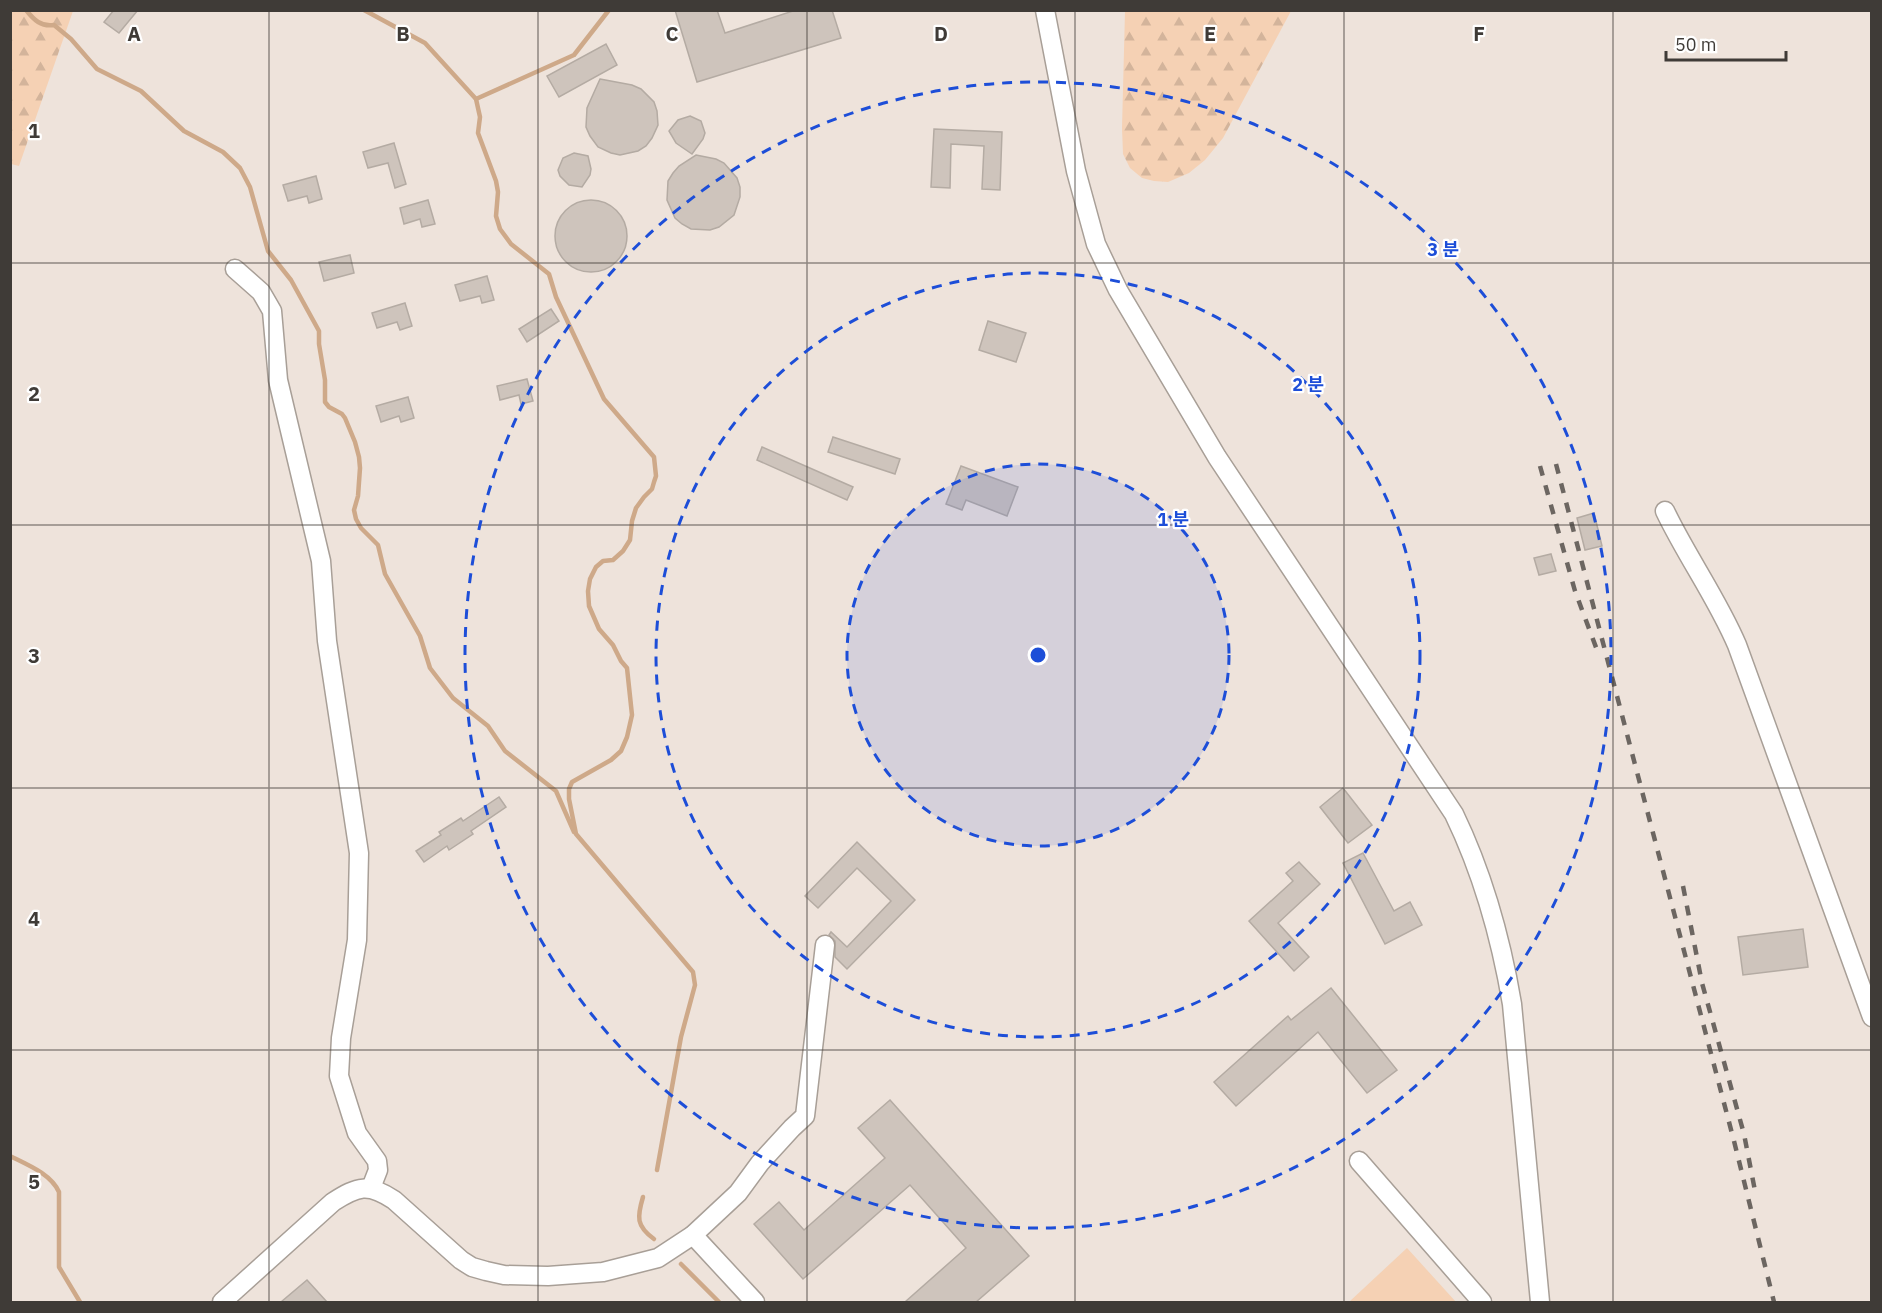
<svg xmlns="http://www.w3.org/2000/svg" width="1882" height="1313" font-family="'IBM Plex Sans','Noto Sans KR',sans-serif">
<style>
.green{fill:#f5d1b4}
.forest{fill:url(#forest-firs)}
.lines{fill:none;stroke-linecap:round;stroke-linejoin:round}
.stream{stroke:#cea989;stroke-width:4.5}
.building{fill:#cec4bc;stroke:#b4aba3;stroke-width:1.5}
.street-casing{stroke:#a89f97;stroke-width:21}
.street{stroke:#fff;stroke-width:18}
.rail{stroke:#6c6661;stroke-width:4.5;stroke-dasharray:10 10;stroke-linecap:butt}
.grid{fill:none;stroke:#3f3b37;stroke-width:1.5;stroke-opacity:0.55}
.ring{fill:none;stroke:#1d4ed8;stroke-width:3;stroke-dasharray:10 8}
.grid-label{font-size:20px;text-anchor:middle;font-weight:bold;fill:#3f3b37;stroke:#fff;stroke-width:4.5;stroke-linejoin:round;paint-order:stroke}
.centre{fill:#1d4ed8;stroke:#fff;stroke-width:3}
.ring-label{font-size:18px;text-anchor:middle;font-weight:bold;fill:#1d4ed8;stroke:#fff;stroke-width:4.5;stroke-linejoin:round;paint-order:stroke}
</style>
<defs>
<pattern id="forest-firs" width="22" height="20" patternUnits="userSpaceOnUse" patternTransform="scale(1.5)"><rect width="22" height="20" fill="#f5d1b4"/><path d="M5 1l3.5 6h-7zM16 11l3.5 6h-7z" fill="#d3b49b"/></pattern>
</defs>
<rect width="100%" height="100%" fill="#eee3db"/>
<path class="green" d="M 1407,1248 L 1456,1302 L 1349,1302 Z"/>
<g class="forest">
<path d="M 10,11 L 73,11 L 19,166 L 11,164 Z"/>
<path d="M 1125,11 L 1291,11 L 1223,138 L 1205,160 L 1189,173 L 1168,182 L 1154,181 L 1142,178 L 1130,168 L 1123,154 L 1122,128 Z"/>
</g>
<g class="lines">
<g class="stream">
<path d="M 26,10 C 34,20 41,27 54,25 L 71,39 L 97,69 L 141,91 L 184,131 L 223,152 L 240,168 L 250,187 L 268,251 L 291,280 L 319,331 L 319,344 L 325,380 L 325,402 L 329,407 L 342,414 L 345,418 L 355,442 L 359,457 L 360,468 L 358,496 L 354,510 L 356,519 L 361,528 L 378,545 L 385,574 L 420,636 L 430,668 L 453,698 L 488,726 L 505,751 L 556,791 L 574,832"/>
<path d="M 364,10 L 425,43 L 476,99 L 480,117 L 478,133 L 496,181 L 498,192 L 496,216 L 500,229 L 511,244 L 549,274 L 556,297 L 604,399 L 654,457 L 656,476 L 654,482 L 652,489 L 644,497 L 636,508 L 632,521 L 630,540 L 623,551 L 613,560 L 603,561 L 596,567 L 590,579 L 588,591 L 589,606 L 599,629 L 613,645 L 621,661 L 627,668 L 632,715 L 627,737 L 621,751 L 611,760 L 572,782 L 569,789 L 569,799 L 576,834 L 693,972 L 695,985 L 681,1037 L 657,1170"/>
<path d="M 476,99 L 574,55 L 609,10"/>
<path d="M 10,1156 C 28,1165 51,1174 59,1192 L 59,1267 L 80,1302"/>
<path d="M 643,1197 C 637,1217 636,1226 654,1239"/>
<path d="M 681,1264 L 719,1302"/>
</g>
</g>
<g class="building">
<path d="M 114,10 L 138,10 L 119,33 L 104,22 Z"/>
<path d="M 675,10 L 717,10 L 725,33 L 796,10 L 832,10 L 841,38 L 697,82 Z"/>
<path d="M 606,44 L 617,65 L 559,97 L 547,76 Z"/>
<path d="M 600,79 L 632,85 L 641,89 L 654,102 L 657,111 L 658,125 L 652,138 L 646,146 L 638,151 L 620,155 L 611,153 L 598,147 L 590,136 L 586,127 L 587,108 Z"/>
<path d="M 690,116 L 701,121 L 705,133 L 703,139 L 692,154 L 676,143 L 669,131 L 678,120 Z"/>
<path d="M 934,129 L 1002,132 L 1000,190 L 982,189 L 984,146 L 951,144 L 950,188 L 931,187 Z"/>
<path d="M 394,143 L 406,184 L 395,188 L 388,163 L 368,168 L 363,152 Z"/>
<path d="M 574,153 L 588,156 L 591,169 L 590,175 L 582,187 L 569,185 L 560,176 L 558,170 L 563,158 Z"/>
<path d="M 696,155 L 716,159 L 724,163 L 737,178 L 740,187 L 740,197 L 734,215 L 719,227 L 710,230 L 691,229 L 682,224 L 675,218 L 667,200 L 668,181 L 673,173 L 679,166 Z"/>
<path d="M 316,176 L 322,199 L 309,203 L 307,196 L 288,201 L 283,185 Z"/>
<path d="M 428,200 L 435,224 L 422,227 L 420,219 L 404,224 L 400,208 Z"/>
<circle cx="591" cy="236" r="36"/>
<path d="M 350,255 L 354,273 L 324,281 L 319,262 Z"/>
<path d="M 487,276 L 494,300 L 482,303 L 480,296 L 460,301 L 455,285 Z"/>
<path d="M 405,303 L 412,326 L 400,330 L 397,322 L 377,328 L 372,313 Z"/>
<path d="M 551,309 L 559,321 L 527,342 L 519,329 Z"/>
<path d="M 988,321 L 1026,333 L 1016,362 L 979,350 Z"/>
<path d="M 527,379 L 533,401 L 521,404 L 519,395 L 500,400 L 497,386 Z"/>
<path d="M 408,397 L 414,418 L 401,422 L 399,416 L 381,422 L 376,406 Z"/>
<path d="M 833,437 L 900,459 L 895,474 L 828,452 Z"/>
<path d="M 762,447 L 853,487 L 847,500 L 757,460 Z"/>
<path d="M 961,466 L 1018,487 L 1007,516 L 966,500 L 962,510 L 946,504 Z"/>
<path d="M 1594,513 L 1602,546 L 1585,550 L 1577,518 Z"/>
<path d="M 1551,554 L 1556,571 L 1539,575 L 1534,558 Z"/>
<path d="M 1343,788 L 1372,825 L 1348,843 L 1320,807 Z"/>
<path d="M 499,797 L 506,807 L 471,831 L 473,834 L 449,850 L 447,846 L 424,862 L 416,851 L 441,835 L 439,832 L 461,818 L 463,821 Z"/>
<path d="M 857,842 L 915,900 L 847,969 L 835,957 L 835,941 L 829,935 L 831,932 L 847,947 L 891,901 L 857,868 L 818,908 L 805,896 Z"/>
<path d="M 1363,853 L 1394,911 L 1410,902 L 1422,925 L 1385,944 L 1343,863 Z"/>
<path d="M 1299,862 L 1320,884 L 1278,923 L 1309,957 L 1294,971 L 1249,921 L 1293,881 L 1286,873 Z"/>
<path d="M 1803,929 L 1808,967 L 1743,975 L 1738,937 Z"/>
<path d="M 1331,988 L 1397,1070 L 1367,1093 L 1318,1032 L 1236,1106 L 1214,1082 L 1288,1016 L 1291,1020 Z"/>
<path d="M 890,1100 L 1029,1256 L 976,1302 L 905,1302 L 966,1248 L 910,1185 L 803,1279 L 754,1224 L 779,1202 L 804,1230 L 885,1158 L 858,1128 Z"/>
<path d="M 307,1280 L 327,1302 L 281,1302 Z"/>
</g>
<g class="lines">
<g class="street-casing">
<g id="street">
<path d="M 1045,10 L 1076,171 L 1096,244 L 1118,290 L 1217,457 L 1454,814 C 1483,874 1501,939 1512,1004 L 1540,1302"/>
<path d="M 235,269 L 261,292 L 272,311 L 278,380 L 321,561 L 327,641 L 359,853 L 357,940 L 341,1038 L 339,1076 L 357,1133 L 377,1161 L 378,1170 L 371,1188"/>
<path d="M 1665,511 C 1687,557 1717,598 1737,645 L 1872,1017"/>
<path d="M 1359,1161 L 1482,1302"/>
<path d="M 693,1235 L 755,1302"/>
<path d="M 222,1302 L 333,1202 C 358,1186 368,1183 394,1200 L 461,1260 L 472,1267 L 486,1271 L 504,1275 L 548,1276 L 603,1272 L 658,1258 L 693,1235 L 738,1193 L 760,1163 L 792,1128 L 805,1116 L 825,945"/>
</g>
</g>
<use href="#street" class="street"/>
<g class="rail">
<path d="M 1556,464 L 1734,1141 L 1774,1302"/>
<path d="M 1540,466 L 1575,591 L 1597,650"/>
<path d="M 1683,886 L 1702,983 L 1744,1134 L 1756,1196"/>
</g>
</g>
<path class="grid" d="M 269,10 L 269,1302M 538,10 L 538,1302M 807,10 L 807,1302M 1075,10 L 1075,1302M 1344,10 L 1344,1302M 1613,10 L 1613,1302M 10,263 L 1872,263M 10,525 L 1872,525M 10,788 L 1872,788M 10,1050 L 1872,1050"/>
<circle cx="1038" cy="655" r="191" fill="#1d4ed8" fill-opacity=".12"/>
<g class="ring">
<circle cx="1038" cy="655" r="191"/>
<circle cx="1038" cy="655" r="382"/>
<circle cx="1038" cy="655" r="573"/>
</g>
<g class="grid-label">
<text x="134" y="41">A</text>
<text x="403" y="41">B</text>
<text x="672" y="41">C</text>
<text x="941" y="41">D</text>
<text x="1210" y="41">E</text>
<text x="1479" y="41">F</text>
<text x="34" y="138">1</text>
<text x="34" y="401">2</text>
<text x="34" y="663">3</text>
<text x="34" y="926">4</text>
<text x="34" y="1189">5</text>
</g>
<circle cx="1038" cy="655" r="9" class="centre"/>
<g class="ring-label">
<text x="1443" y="256">3 분</text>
<text x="1308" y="391">2 분</text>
<text x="1173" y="526">1 분</text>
</g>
<rect width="1882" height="1313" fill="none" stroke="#3f3b37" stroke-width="24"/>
<path d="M1666 51v9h120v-9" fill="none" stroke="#3f3b37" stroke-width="3"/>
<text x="1675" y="51" font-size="18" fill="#3f3b37" stroke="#ffffff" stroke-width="4.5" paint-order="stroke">50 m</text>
</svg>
